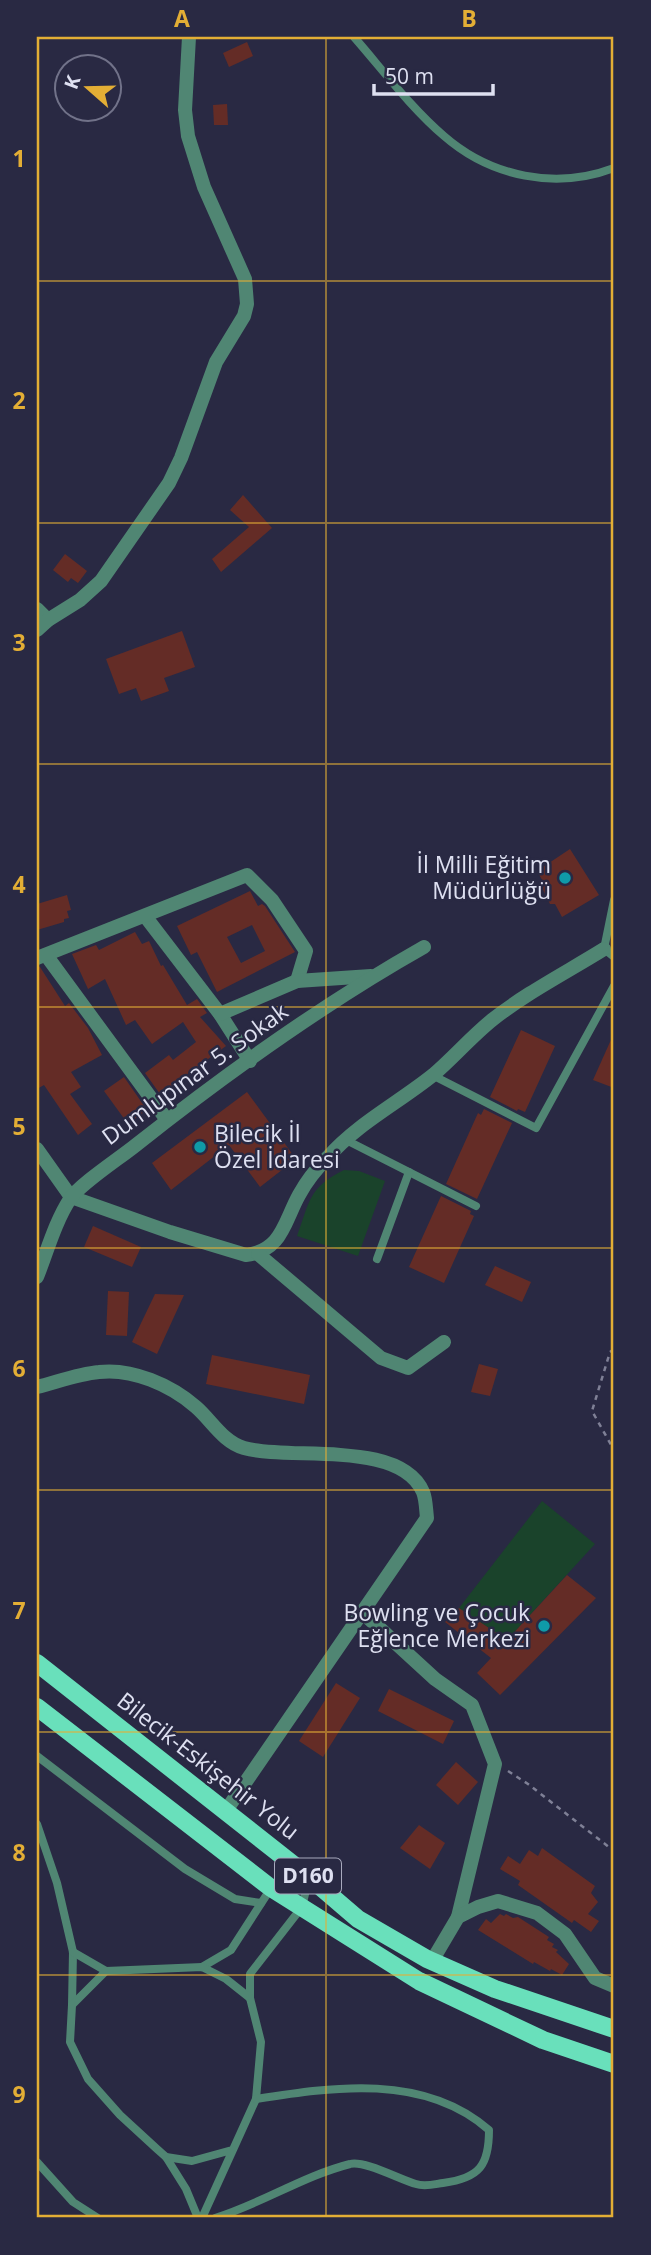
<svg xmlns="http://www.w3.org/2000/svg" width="651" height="2255" font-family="'Open Sans',sans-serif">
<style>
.green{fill:#1a432b}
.building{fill:#642c26;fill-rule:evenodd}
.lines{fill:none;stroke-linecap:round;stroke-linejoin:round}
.path{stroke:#7f8096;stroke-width:2.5;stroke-dasharray:5 5;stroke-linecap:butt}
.service{stroke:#508673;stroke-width:8}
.minor{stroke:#508673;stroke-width:14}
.primary{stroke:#69e0bb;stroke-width:18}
.grid{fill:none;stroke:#e3ae35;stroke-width:2;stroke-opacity:0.55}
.culture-dot{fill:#0f9aa8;stroke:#292943;stroke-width:2.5}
.labels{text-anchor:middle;stroke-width:5;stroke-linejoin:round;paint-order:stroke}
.shield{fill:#292943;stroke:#a8a9bd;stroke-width:2}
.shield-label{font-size:21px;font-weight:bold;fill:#dee0f1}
.poi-label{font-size:23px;fill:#dee0f1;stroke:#292943;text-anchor:end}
.street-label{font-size:23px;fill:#dee0f1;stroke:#292943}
.neatline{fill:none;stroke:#e3ae35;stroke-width:2.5}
.grid-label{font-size:23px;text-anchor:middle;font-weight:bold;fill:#e3ae35}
</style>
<rect width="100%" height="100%" fill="#292943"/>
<g class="green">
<path d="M 344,1170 L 359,1171 L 385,1181 L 358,1256 L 297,1236 C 310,1201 308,1188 344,1170 Z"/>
<path d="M 542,1501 L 595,1544 L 507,1640 L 459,1608 Z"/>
</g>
<g class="building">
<path d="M 247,42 L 253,56 L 229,67 L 223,53 Z"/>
<path d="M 227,104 L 228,125 L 214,125 L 213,105 Z"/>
<path d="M 243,495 L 272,528 L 221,572 L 212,559 L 249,527 L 230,510 Z"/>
<path d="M 65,554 L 87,571 L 78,583 L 71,578 L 68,582 L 53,570 Z"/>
<path d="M 182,631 L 195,667 L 164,678 L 169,691 L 141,701 L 136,688 L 119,694 L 106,659 Z"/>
<path d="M 570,849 L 599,895 L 562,917 L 555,904 L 550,904 L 542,888 L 545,885 L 537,871 Z"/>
<path d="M 250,891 L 258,906 L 262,904 L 265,906 L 295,952 L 217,992 L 197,952 L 191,955 L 177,926 ZM 252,925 L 265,951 L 241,963 L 227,937 Z"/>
<path d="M 67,895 L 71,910 L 67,911 L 69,918 L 64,919 L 64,922 L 37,930 L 37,904 Z"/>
<path d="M 135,932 L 142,944 L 149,941 L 161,966 L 163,965 L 187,1005 L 197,999 L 207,1013 L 200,1017 L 226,1046 L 160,1094 L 145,1073 L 169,1055 L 173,1060 L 196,1042 L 183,1022 L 152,1044 L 135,1020 L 126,1025 L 105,979 L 88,989 L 72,954 L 96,945 L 99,950 Z"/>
<path d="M 37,967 L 40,967 L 65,1006 L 69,1003 L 88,1028 L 102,1055 L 71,1072 L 81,1087 L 70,1094 L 92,1124 L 78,1135 L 44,1085 L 37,1089 Z"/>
<path d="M 521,1030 L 555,1046 L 525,1112 L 518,1109 L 517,1111 L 490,1097 Z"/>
<path d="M 614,1033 L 614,1088 L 593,1080 Z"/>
<path d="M 124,1077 L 147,1110 L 128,1124 L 104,1091 Z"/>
<path d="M 247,1092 L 296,1159 L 260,1187 L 229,1145 L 171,1190 L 152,1163 Z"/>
<path d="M 484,1109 L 512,1123 L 477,1199 L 446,1184 L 478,1113 L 481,1115 Z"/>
<path d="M 441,1196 L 471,1211 L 470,1214 L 474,1216 L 444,1283 L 409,1267 Z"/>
<path d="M 93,1226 L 141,1247 L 132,1267 L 84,1247 Z"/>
<path d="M 495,1266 L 531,1282 L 522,1302 L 485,1285 Z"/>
<path d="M 108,1291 L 129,1292 L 127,1336 L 106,1335 Z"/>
<path d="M 155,1294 L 184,1295 L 157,1354 L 132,1342 Z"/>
<path d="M 212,1355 L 310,1375 L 304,1404 L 206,1384 Z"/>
<path d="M 479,1364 L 498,1369 L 490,1396 L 471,1392 Z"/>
<path d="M 567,1575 L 596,1598 L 500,1695 L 477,1673 L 491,1658 L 445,1622 L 459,1608 L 507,1640 Z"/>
<path d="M 336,1683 L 360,1698 L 323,1757 L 299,1741 Z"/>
<path d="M 389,1689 L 454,1721 L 443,1744 L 378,1711 Z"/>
<path d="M 456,1762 L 478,1782 L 458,1805 L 436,1785 Z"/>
<path d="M 419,1825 L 445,1843 L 430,1869 L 400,1848 Z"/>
<path d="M 542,1848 L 595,1886 L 591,1893 L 598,1902 L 588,1914 L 599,1921 L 591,1932 L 574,1920 L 572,1923 L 518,1885 L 520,1881 L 500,1869 L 508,1856 L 520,1864 L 529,1850 L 538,1856 Z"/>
<path d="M 500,1914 L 504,1916 L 506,1914 L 513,1918 L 518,1917 L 549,1937 L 547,1940 L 554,1944 L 552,1947 L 558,1950 L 556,1952 L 569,1964 L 562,1975 L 551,1969 L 550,1971 L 534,1962 L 533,1964 L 478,1930 L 486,1919 L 491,1923 Z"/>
</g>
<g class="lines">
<g class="path">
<path d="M 614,1349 L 610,1352 L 592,1411 L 614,1450"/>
<path d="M 508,1771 L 528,1784 L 614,1851"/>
</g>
<g class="service">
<path d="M 354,37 C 382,69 411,108 444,136 C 491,177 556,190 614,168"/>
<path d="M 614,900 L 604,949 L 614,957"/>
<path d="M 432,1075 L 536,1128 L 614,986"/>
<path d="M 344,1139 L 476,1206"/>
<path d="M 377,1259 L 409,1172"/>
<path d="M 37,1756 L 185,1869 L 235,1899 L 261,1903"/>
<path d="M 37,1824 L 57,1883 L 73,1952 L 72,2005"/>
<path d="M 73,1952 L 106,1971"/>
<path d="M 202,1967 L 231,1950 L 271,1888 L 309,1877 L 302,1907 L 250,1974 L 250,1998"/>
<path d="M 166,2157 L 186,2189 L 198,2218"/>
<path d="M 37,2162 L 73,2202 L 98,2218"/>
<path d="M 202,2218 L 256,2099 L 261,2042 L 250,1998 L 226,1979 L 202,1967 L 106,1971 L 72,2005 L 70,2042 L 88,2079 L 120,2115 L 157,2149 L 166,2157 L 192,2161 L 232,2150"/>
<path d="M 215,2218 C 261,2204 303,2176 350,2164 C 364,2160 401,2180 416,2184 C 425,2187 435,2184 443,2183 C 480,2178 489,2165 489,2130 C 424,2073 333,2087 256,2099"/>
</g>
<g class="minor">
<path d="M 37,609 L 48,620"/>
<path d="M 37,630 L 48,620 L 80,600 L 101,581 L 169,483 L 181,458 L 216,362 L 244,316 L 247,304 L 245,279 L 204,187 L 188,136 L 185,110 L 189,37"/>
<path d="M 145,916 L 220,1014 L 250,1061"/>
<path d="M 46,955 L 167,1120"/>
<path d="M 37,958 L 247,875 L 272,900 L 306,951 L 297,981"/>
<path d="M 220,1014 L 297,981 L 371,976"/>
<path d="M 37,1149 L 71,1197 L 170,1232 L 246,1255 C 282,1251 284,1222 299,1195 C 306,1182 317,1168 328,1157 C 357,1124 398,1103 433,1075 C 453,1058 471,1037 492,1020 C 526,993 567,972 604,949"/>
<path d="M 258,1254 L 381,1358 L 408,1368 L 444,1342"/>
<path d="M 37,1277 C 47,1252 55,1222 70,1199 C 80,1184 120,1158 136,1145 C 227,1073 323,1004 424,947"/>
<path d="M 37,1387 C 57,1382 78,1374 99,1372 C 132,1368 171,1385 196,1407 C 212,1421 223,1442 244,1448 C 290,1461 400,1439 423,1492 C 426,1499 426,1510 427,1518 L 225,1812"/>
<path d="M 363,1613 L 435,1679 L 472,1705 L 495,1764 L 458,1917"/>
<path d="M 432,1961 L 458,1917 L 478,1907 L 498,1901 L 537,1913 L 565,1934 L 595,1978 L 614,1986"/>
</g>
<g class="primary">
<path d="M 37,1663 L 309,1877 L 358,1919 L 427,1959 L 495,1989 L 614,2029"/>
<path d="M 37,1707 L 271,1888 L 419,1981 L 543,2040 L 614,2064"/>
</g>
</g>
<path class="grid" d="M 326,37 L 326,2218M 37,281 L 614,281M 37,523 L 614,523M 37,764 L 614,764M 37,1007 L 614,1007M 37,1248 L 614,1248M 37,1490 L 614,1490M 37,1732 L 614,1732M 37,1975 L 614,1975"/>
<g class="culture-dot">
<circle cx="565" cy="878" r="7"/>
<circle cx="200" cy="1147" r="7"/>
<circle cx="544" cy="1626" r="7"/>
</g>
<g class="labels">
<rect class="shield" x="275" y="1858.5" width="66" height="35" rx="5"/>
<g class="shield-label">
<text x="308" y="1883">D160</text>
</g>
<g class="poi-label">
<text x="551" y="873">İl Milli Eğitim<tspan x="551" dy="26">Müdürlüğü</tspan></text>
<text x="214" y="1142" text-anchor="start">Bilecik İl<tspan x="214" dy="26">Özel İdaresi</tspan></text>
<text x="530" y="1621">Bowling ve Çocuk<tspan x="530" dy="26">Eğlence Merkezi</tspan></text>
</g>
<g class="street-label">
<text transform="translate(195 1074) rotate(-36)" y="8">Dumlupınar 5. Sokak</text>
<text transform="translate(208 1766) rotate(38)" y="8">Bilecik-Eskişehir Yolu</text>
</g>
</g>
<rect width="651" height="2255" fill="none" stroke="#292943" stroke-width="77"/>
<g transform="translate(88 88) rotate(290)"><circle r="33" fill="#292943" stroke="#717289" stroke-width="2"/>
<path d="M0-5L12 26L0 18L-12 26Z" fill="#e3ae35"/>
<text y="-10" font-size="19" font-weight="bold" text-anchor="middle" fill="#dee0f1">K</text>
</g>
<path d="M374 84v10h119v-10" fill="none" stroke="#dee0f1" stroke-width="3.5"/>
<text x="385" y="84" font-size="21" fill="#dee0f1" stroke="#292943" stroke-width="5" paint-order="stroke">50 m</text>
<rect x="38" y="38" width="574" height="2178" class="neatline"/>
<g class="grid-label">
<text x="182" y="27">A</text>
<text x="469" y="27">B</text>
<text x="19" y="167">1</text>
<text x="19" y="409">2</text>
<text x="19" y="651">3</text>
<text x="19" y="893">4</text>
<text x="19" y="1135">5</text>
<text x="19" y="1377">6</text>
<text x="19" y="1619">7</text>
<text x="19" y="1861">8</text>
<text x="19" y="2103">9</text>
</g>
</svg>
